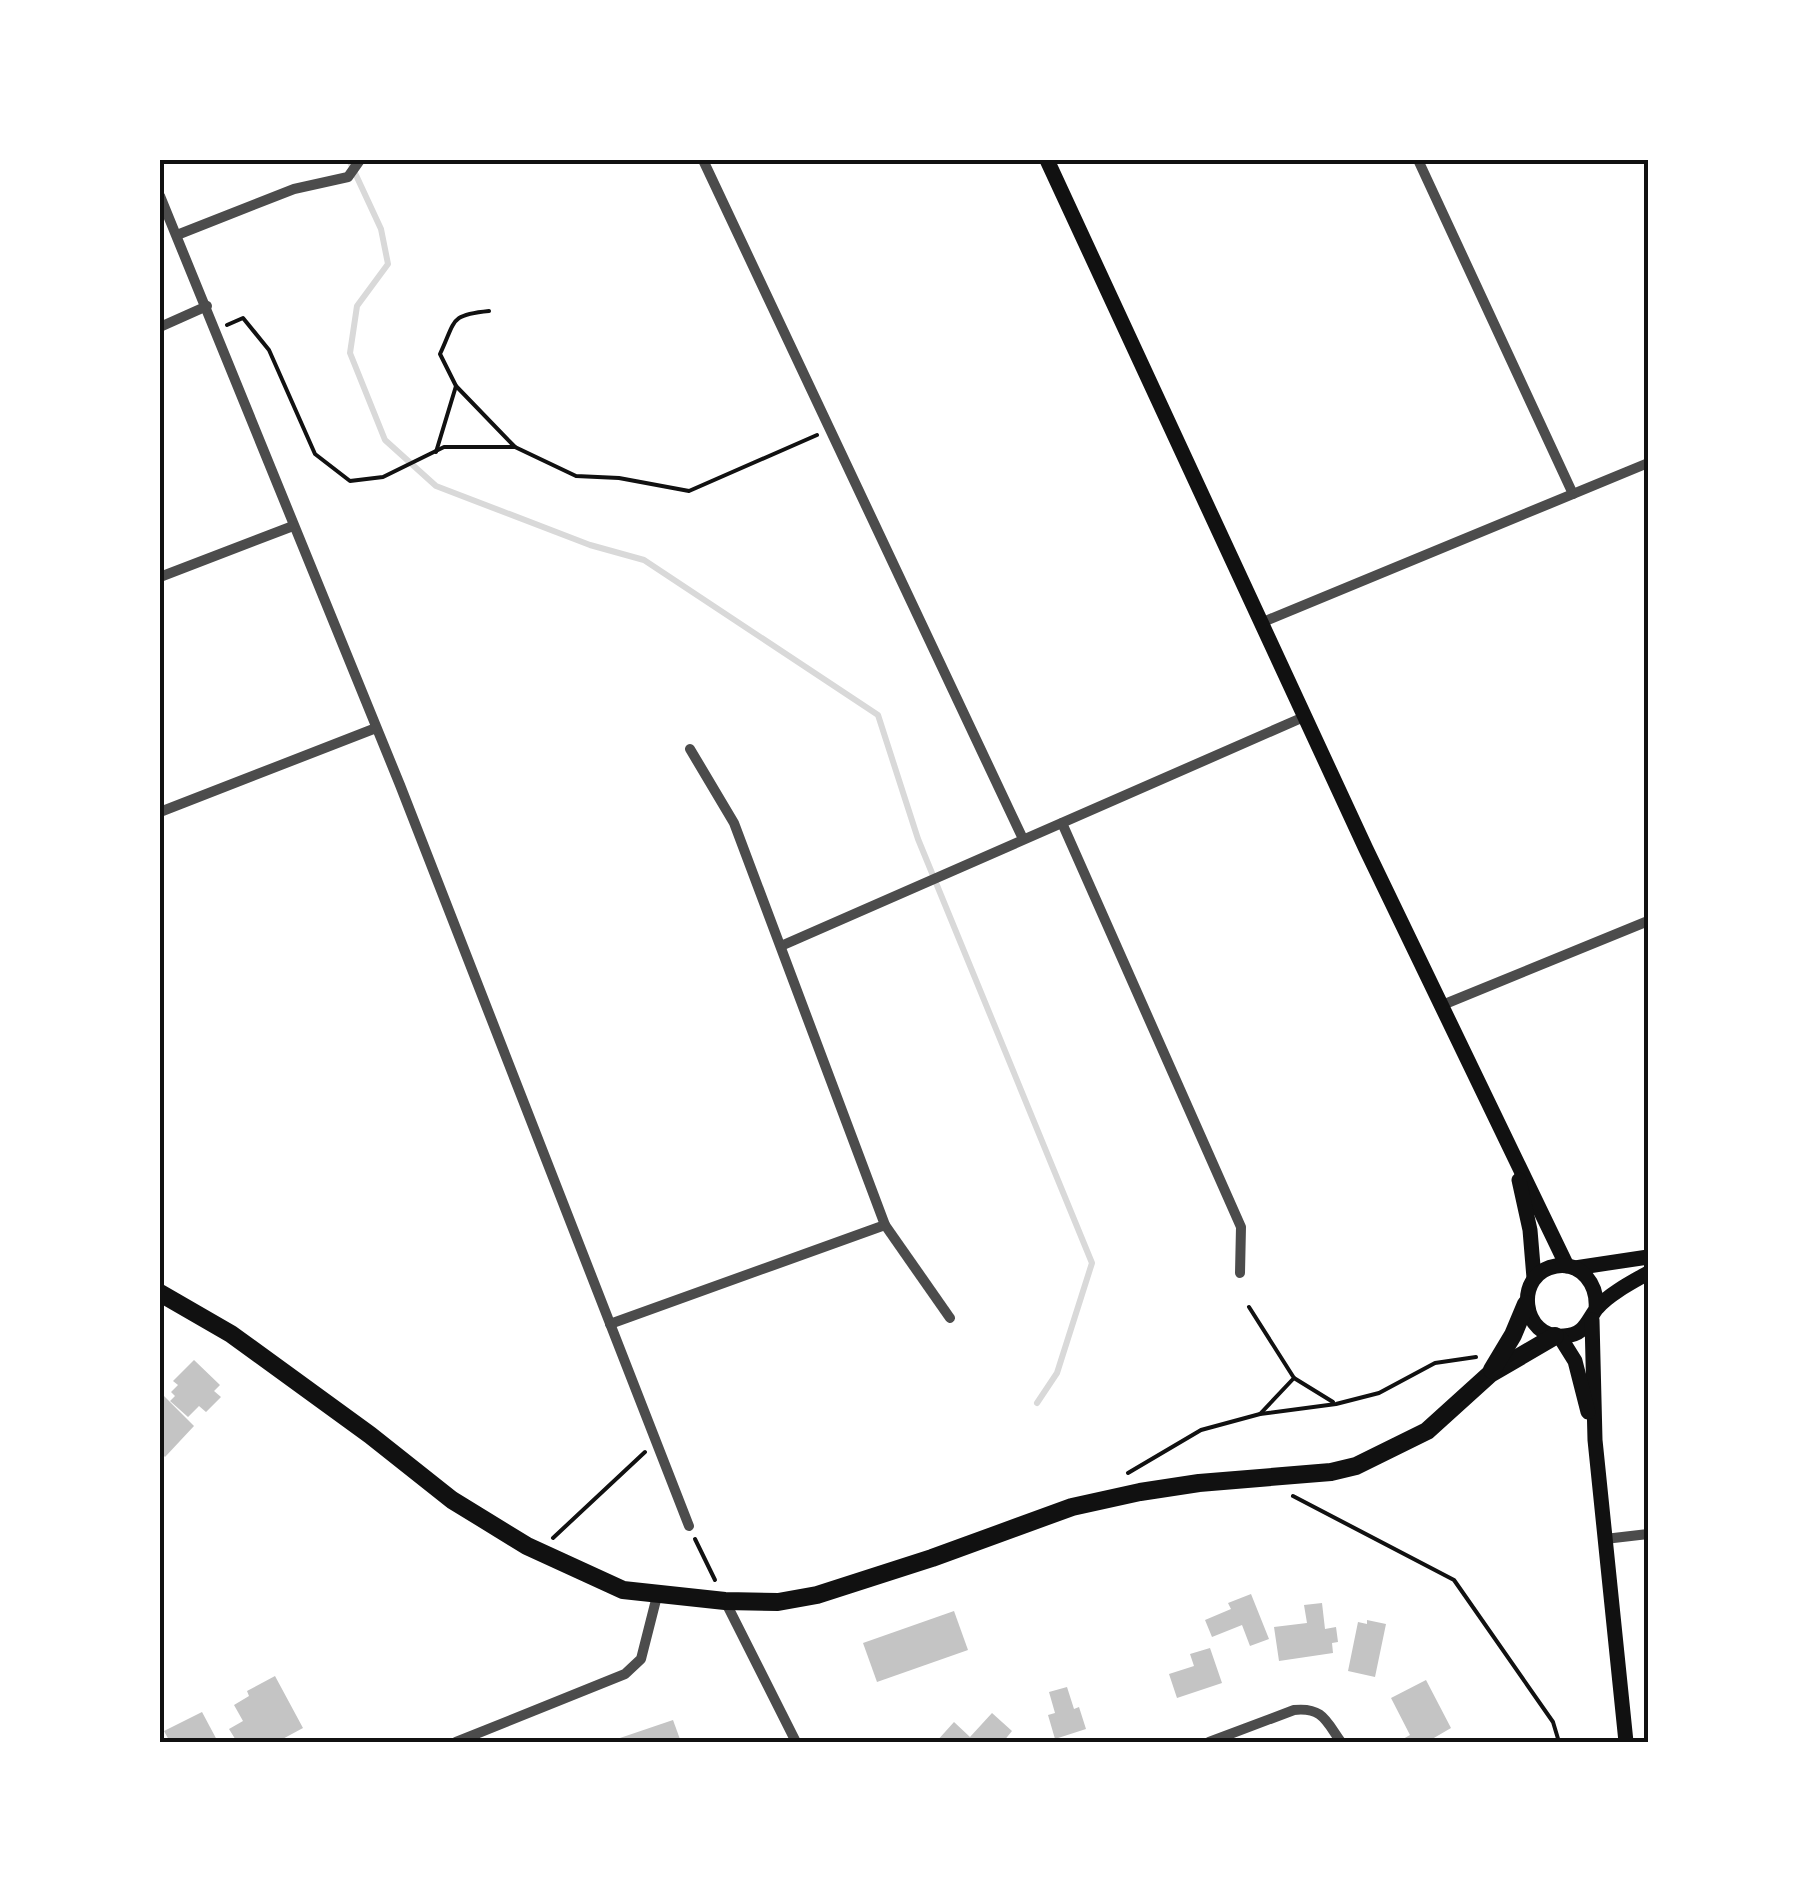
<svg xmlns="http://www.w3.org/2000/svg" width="1808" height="1902" font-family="'Noto Sans',sans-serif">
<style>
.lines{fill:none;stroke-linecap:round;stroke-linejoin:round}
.stream{stroke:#d9d9d9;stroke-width:6}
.building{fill:#c4c4c4}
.path{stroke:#111;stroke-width:4}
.minor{stroke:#4c4c4c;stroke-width:10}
.secondary{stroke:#111;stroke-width:15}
.primary{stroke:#111;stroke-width:18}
.neatline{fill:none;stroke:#111;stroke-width:4}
</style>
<rect width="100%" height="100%" fill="#fff"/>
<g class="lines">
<path class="stream" d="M 349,160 L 381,229 L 388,264 L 357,306 L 350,353 L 385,440 L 436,486 L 590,545 L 644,560 L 878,715 L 918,839 L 1092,1263 L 1057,1373 L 1037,1403"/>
</g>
<g class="building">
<path d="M 194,1360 L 220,1385 L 214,1391 L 221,1397 L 206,1412 L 199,1406 L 188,1417 L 170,1401 L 175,1396 L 171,1392 L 178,1385 L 173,1381 Z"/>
<path d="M 164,1396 L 194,1426 L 165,1457 L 160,1452 L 160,1400 Z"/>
<path d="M 1251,1594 L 1269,1639 L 1250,1646 L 1242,1625 L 1212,1637 L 1205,1620 L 1231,1609 L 1228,1603 Z"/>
<path d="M 1322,1603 L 1325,1629 L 1336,1627 L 1338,1642 L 1332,1643 L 1333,1653 L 1279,1661 L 1274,1627 L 1307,1623 L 1304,1605 Z"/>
<path d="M 954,1611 L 968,1650 L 877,1682 L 863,1643 Z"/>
<path d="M 1367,1620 L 1386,1624 L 1375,1677 L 1348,1671 L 1358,1622 L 1367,1624 Z"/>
<path d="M 1210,1648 L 1222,1683 L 1177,1698 L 1169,1674 L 1194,1666 L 1190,1654 Z"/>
<path d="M 275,1676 L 303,1728 L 277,1742 L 237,1742 L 229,1729 L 243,1721 L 234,1705 L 249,1696 L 247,1691 Z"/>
<path d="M 1426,1680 L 1451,1728 L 1427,1742 L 1404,1742 L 1403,1739 L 1410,1735 L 1391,1698 Z"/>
<path d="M 1067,1687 L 1074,1709 L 1079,1707 L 1086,1729 L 1055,1739 L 1048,1715 L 1055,1713 L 1049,1692 Z"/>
<path d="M 202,1712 L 218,1742 L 170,1742 L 164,1731 Z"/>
<path d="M 992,1713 L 1012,1731 L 1003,1742 L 936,1742 L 954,1722 L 970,1737 Z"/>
<path d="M 673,1720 L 681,1742 L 618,1742 L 617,1739 Z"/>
</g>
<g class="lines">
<g class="path">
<path d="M 489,311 C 449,315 456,320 440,354 L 456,386 L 515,447"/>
<path d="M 227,325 L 243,318 L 269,350 L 315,454 L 350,481 L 383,477 L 444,447 L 515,447 L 576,476 L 619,478 L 689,491 L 817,435"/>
<path d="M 436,452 L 456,386"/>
<path d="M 1294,1378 L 1333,1402"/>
<path d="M 1260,1414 L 1336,1404 L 1379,1393 L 1435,1363 L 1476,1357"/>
<path d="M 1128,1473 L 1201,1430 L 1260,1414 L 1294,1378 L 1249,1307"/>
<path d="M 1293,1496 L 1454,1580 L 1553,1722 L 1559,1742"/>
<path d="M 553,1538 L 645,1452"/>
<path d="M 695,1539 L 715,1580"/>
</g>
<g class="minor">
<path d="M 703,160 L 1023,839"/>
<path d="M 1419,162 L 1573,494"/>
<path d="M 160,196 L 400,785 L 689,1526"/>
<path d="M 177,235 L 294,189 L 348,177 L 360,160"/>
<path d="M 160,327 L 207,306"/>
<path d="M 160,577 L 293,526"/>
<path d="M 1263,622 L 1648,463"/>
<path d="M 160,812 L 376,728"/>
<path d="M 1062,823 L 1241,1227 L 1240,1273"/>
<path d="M 781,946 L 1306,716"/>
<path d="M 1440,1006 L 1648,921"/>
<path d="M 885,1225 L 950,1318"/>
<path d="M 610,1324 L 885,1225 L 734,823 L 690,749"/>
<path d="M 1605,1539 L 1648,1534"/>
<path d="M 725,1601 L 796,1742"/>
<path d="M 456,1742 L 625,1674 L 641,1659 L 657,1596"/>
<path d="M 1209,1742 L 1294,1710 C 1323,1707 1326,1721 1341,1742"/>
</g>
<g class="secondary">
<path d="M 1047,160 L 1366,849 L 1567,1266"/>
<path d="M 1519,1180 L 1530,1230 L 1534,1278"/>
<path d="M 1575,1268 L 1648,1257"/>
<path d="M 1596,1309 C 1598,1285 1582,1262 1556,1266 C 1513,1273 1521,1340 1564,1336 C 1585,1335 1587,1321 1597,1308 C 1609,1294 1632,1282 1648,1273"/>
<path d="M 1592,1320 L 1595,1440 L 1626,1742"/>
<path d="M 1560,1337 L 1575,1361 L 1588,1412"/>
</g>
<g class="primary">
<path d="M 160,1293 L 231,1334 L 370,1435 L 452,1500 L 527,1546 L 623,1590 L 725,1601 L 778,1602 L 817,1595 L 932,1558 L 1072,1507 L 1140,1492 L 1199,1483 L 1331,1472 L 1356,1466 L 1427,1431 L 1490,1374 L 1555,1336"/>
<path d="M 1492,1370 L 1513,1335 L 1526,1304"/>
</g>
</g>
<rect width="1808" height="1902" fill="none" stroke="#ffffff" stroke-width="325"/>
<rect x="162" y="162" width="1484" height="1578" class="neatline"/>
</svg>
